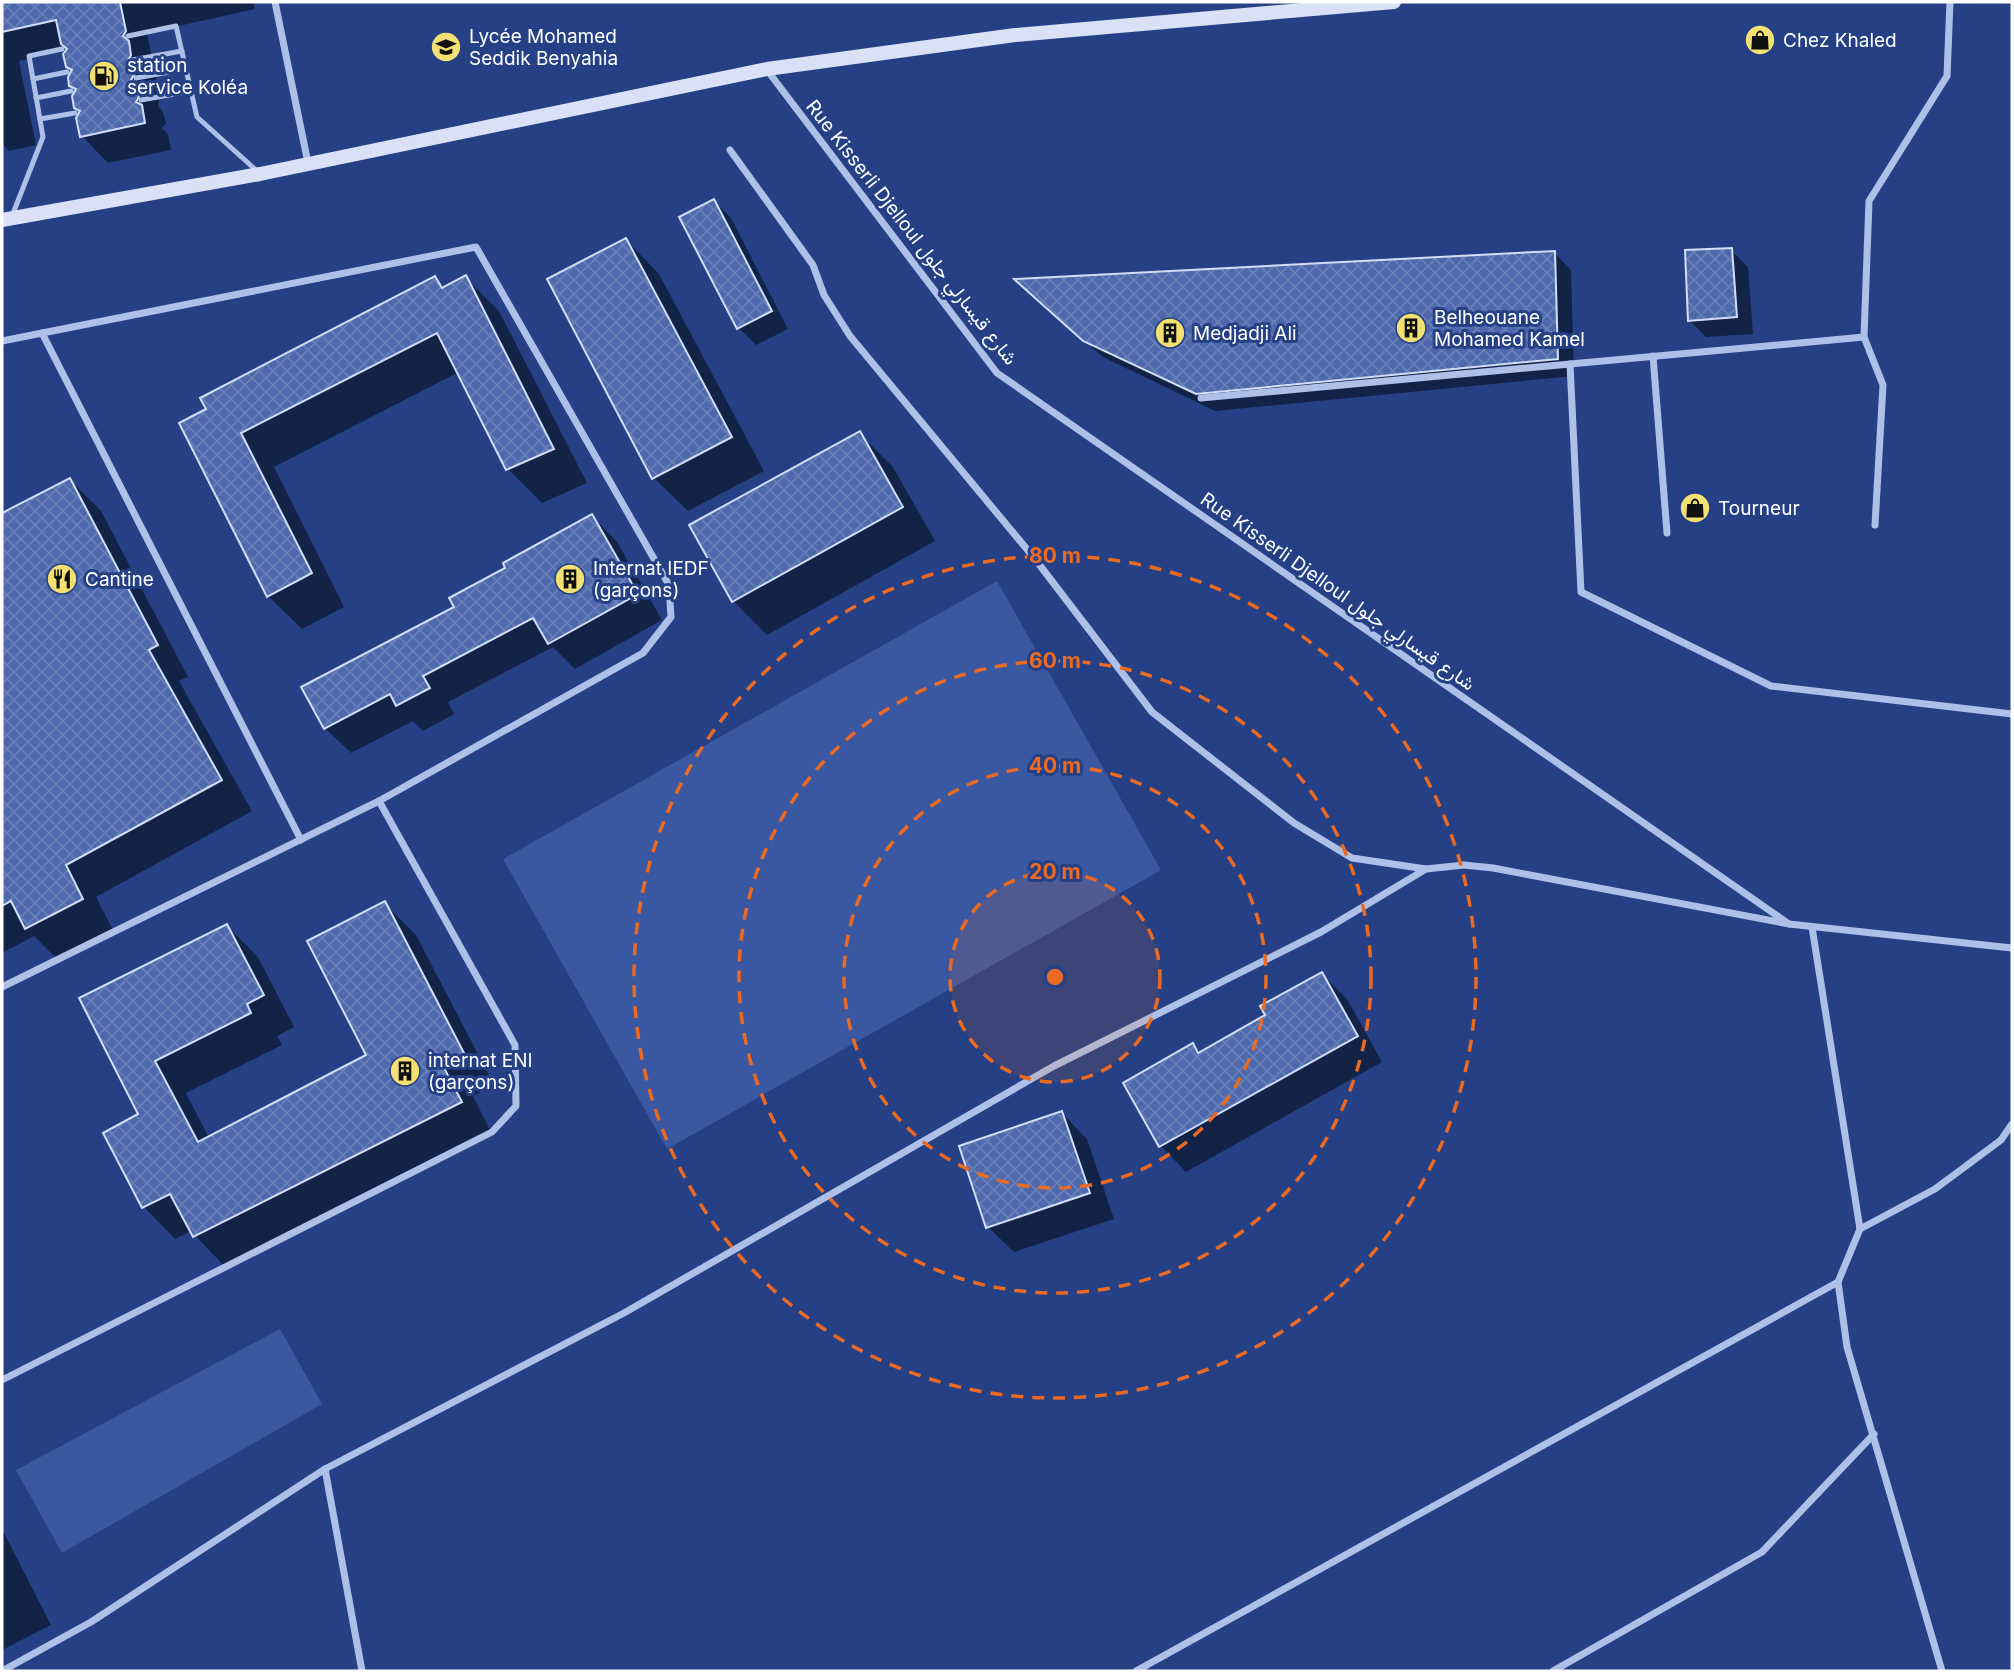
<svg xmlns="http://www.w3.org/2000/svg" width="2014" height="1673" font-family="Inter,Vazirmatn,sans-serif">
<style>
.grass{fill:#3958a1}
.shadow{fill:#0007}
.building{fill:url(#building-cross-hatch);stroke:#d2ddf6;stroke-width:2}
.lines{fill:none;stroke-linecap:round;stroke-linejoin:round}
.service{stroke:#afc0e8;stroke-width:5}
.minor{stroke:#afc0e8;stroke-width:7}
.secondary{stroke:#d9e1f7;stroke-width:14}
.ring{fill:none;stroke:#ea6a24;stroke-width:3.5;stroke-dasharray:12 9}
.labels{text-anchor:middle;stroke-width:6;stroke-linejoin:round;paint-order:stroke}
.poi-label{font-size:19px;fill:#fff;stroke:#254085;text-anchor:start}
.street-label{font-size:19px;fill:#fff;stroke:#254085}
.centre{fill:#ea6a24;stroke:#254085;stroke-width:3.5}
.ring-label{font-size:21px;text-anchor:middle;font-weight:bold;fill:#ea6a24;stroke:#254085;stroke-width:6;stroke-linejoin:round;paint-order:stroke}
</style>
<defs>
<pattern id="building-cross-hatch" width="8" height="8" patternUnits="userSpaceOnUse" patternTransform="scale(1.75)"><rect width="8" height="8" fill="#4d69ac"/><path d="M0 0l8 8M0 8l8-8" fill="none" stroke="#6880b8"/></pattern>
</defs>
<rect width="100%" height="100%" fill="#254085"/>
<g class="grass">
<path d="M 997,581 L 1161,870 L 667,1149 L 503,859 Z"/>
<path d="M 280,1329 L 322,1404 L 62,1553 L 16,1470 Z"/>
</g>
<g class="shadow">
<path d="M 2,2 L 253,2 L 255,9 L 147,33 L 152,58 L 149,64 L 155,70 L 157,82 L 154,88 L 160,94 L 158,106 L 163,112 L 166,123 L 162,128 L 168,134 L 171,150 L 108,163 L 82,136 L 81,113 L 76,107 L 77,91 L 71,85 L 73,72 L 67,66 L 69,49 L 19,61 L 36,145 L 9,151 L 2,143 Z"/>
<path d="M 714,201 L 731,218 L 788,329 L 756,345 L 739,328 Z"/>
<path d="M 626,240 L 659,274 L 764,471 L 688,511 L 654,478 Z"/>
<path d="M 1731,250 L 1748,267 L 1753,334 L 1706,337 L 1689,320 Z"/>
<path d="M 1554,252 L 1571,270 L 1574,376 L 1215,411 L 1103,357 L 1034,296 Z"/>
<path d="M 465,277 L 499,311 L 587,483 L 542,503 L 508,469 L 459,372 L 274,467 L 344,607 L 302,629 L 268,596 L 182,424 L 434,278 L 445,288 Z"/>
<path d="M 859,433 L 893,467 L 935,541 L 767,635 L 733,601 Z"/>
<path d="M 70,480 L 101,511 L 188,677 L 179,681 L 252,811 L 96,897 L 113,930 L 57,959 L 34,936 L 2,953 L 2,515 Z"/>
<path d="M 592,516 L 617,542 L 662,620 L 575,669 L 553,647 L 448,702 L 454,714 L 423,731 L 413,721 L 351,753 L 325,728 L 456,607 L 508,569 Z"/>
<path d="M 384,903 L 416,935 L 494,1085 L 473,1096 L 492,1134 L 226,1268 L 191,1231 L 175,1239 L 144,1207 L 105,1134 L 141,1115 L 81,999 L 227,926 L 258,957 L 294,1027 L 277,1036 L 282,1045 L 186,1093 L 209,1138 L 369,1055 Z"/>
<path d="M 1322,974 L 1347,999 L 1382,1062 L 1186,1172 L 1161,1146 L 1125,1083 L 1192,1046 L 1200,1053 L 1267,1016 Z"/>
<path d="M 1062,1113 L 1087,1139 L 1114,1219 L 1014,1252 L 988,1227 Z"/>
<path d="M 2,1529 L 51,1625 L 2,1650 Z"/>
</g>
<g class="building">
<path d="M 2,2 L 120,2 L 126,31 L 123,36 L 129,41 L 131,55 L 127,62 L 133,65 L 135,73 L 131,80 L 137,83 L 140,95 L 136,102 L 142,105 L 145,123 L 80,137 L 76,118 L 80,111 L 74,108 L 72,96 L 76,89 L 69,86 L 68,77 L 72,70 L 66,67 L 63,54 L 67,49 L 61,44 L 56,20 L 2,32 Z"/>
<path d="M 714,199 L 772,311 L 737,329 L 679,217 Z"/>
<path d="M 626,238 L 732,437 L 652,479 L 547,279 Z"/>
<path d="M 1732,248 L 1737,317 L 1688,321 L 1685,250 Z"/>
<path d="M 1555,251 L 1558,359 L 1196,394 L 1083,341 L 1014,279 Z"/>
<path d="M 466,275 L 554,449 L 506,470 L 437,333 L 241,433 L 312,573 L 267,597 L 179,423 L 206,409 L 200,398 L 435,276 L 442,288 Z"/>
<path d="M 860,431 L 903,507 L 732,602 L 689,525 Z"/>
<path d="M 70,478 L 158,645 L 149,650 L 222,780 L 66,865 L 83,899 L 25,929 L 11,901 L 2,906 L 2,513 Z"/>
<path d="M 592,514 L 638,594 L 548,644 L 533,618 L 423,676 L 430,688 L 396,706 L 390,694 L 324,729 L 301,687 L 454,607 L 449,598 L 505,568 L 503,563 Z"/>
<path d="M 385,901 L 464,1053 L 442,1064 L 462,1102 L 193,1237 L 170,1194 L 142,1208 L 103,1133 L 138,1114 L 79,998 L 227,924 L 264,995 L 247,1004 L 251,1013 L 155,1061 L 198,1142 L 366,1055 L 307,941 Z"/>
<path d="M 1322,972 L 1358,1036 L 1159,1147 L 1123,1083 L 1193,1043 L 1198,1053 L 1265,1015 L 1260,1006 Z"/>
<path d="M 1062,1111 L 1090,1193 L 986,1228 L 959,1146 Z"/>
</g>
<g class="lines">
<g class="service">
<path d="M 128,36 L 176,26 L 197,117 L 257,171"/>
<path d="M 132,60 L 182,51"/>
<path d="M 136,78 L 186,69"/>
<path d="M 33,79 L 67,72"/>
<path d="M 36,98 L 71,91"/>
<path d="M 141,100 L 191,91"/>
<path d="M 40,119 L 75,113"/>
<path d="M 12,216 L 43,137 L 29,56 L 62,49"/>
</g>
<g class="minor">
<path d="M 275,2 L 308,163"/>
<path d="M 767,70 L 997,373 L 1789,924 L 2012,948"/>
<path d="M 730,150 L 813,265 L 824,295 L 850,336 L 1035,559 L 1152,712 L 1294,823 L 1352,858 L 1426,869"/>
<path d="M 42,333 L 301,840"/>
<path d="M 2,341 L 476,247 L 669,585 L 671,617 L 643,653 L 379,801 L 515,1045 L 516,1106 L 492,1132 L 2,1380"/>
<path d="M 1653,356 L 1667,533"/>
<path d="M 1570,364 L 1581,592 L 1771,686 L 2012,714"/>
<path d="M 1201,398 L 1864,337"/>
<path d="M 1875,525 L 1883,385 L 1864,337 L 1869,201 L 1947,76 L 1950,2"/>
<path d="M 1812,927 L 1860,1229"/>
<path d="M 2,987 L 379,801"/>
<path d="M 325,1469 L 362,1671"/>
<path d="M 2,1671 L 91,1622 L 325,1469 L 624,1313 L 1054,1066 L 1321,932 L 1426,869 L 1464,865 L 1493,868 L 1789,924"/>
<path d="M 1136,1671 L 1838,1282"/>
<path d="M 1553,1671 L 1762,1552 L 1874,1434"/>
<path d="M 1942,1671 L 1847,1347 L 1838,1282 L 1860,1229 L 1935,1189 L 2001,1140 L 2012,1124"/>
</g>
<path class="secondary" d="M 2,220 L 260,174 L 767,69 L 1015,35 L 1394,2"/>
</g>
<circle cx="1055" cy="977" r="105" fill="#ea6a24" fill-opacity=".12"/>
<g class="ring">
<circle cx="1055" cy="977" r="105"/>
<circle cx="1055" cy="977" r="211"/>
<circle cx="1055" cy="977" r="316"/>
<circle cx="1055" cy="977" r="421"/>
</g>
<defs>
<g id="shop-disc" transform="scale(1.575)"><circle r="9.5" fill="#f2e073" stroke="#254085"/><path d="M-5-2.5h2.3a2.7 3.5 0 0 1 5.4 0H5L5.5 6h-11ZM-1.5-2.5h3a1.5 2.3 0 0 0-3 0Z" fill="#111"/></g>
<g id="school-disc" transform="scale(1.575)"><circle r="9.5" fill="#f2e073" stroke="#254085"/><path d="M0-5L7-2L0 1L-7-2ZM-4 1L0 2.5L4 1V4Q0 6-4 4Z" fill="#111"/></g>
<g id="fuel-disc" transform="scale(1.575)"><circle r="9.5" fill="#f2e073" stroke="#254085"/><path d="M-5.5-6h7V0h2V4h1.3V-2.5L3-4.5l.8-.8L6-3V5H2.5V1h-1V6h-7ZM-4.2-4.7v3.2H.2V-4.7Z" fill="#111"/></g>
<g id="building-disc" transform="scale(1.575)"><circle r="9.5" fill="#f2e073" stroke="#254085"/><path d="M-4-6H4V6H1V3H-1V6H-4ZM-2.5-4.3h1.7v1.8h-1.7ZM.8-4.3h1.7v1.8H.8ZM-2.5-1h1.7V.8h-1.7ZM.8-1h1.7V.8H.8Z" fill="#111"/></g>
<g id="restaurant-disc" transform="scale(1.575)"><circle r="9.5" fill="#f2e073" stroke="#254085"/><path d="M-5-6h1v4h1v-4h1v4h1v-4h1v5L-1.5 .5V6h-2V.5L-5-1ZM5-6V6H3V1.5H1.5Q1.5-4 5-6Z" fill="#111"/></g>
</defs>
<g fill-rule="evenodd">
<use href="#shop-disc" x="1760" y="40"/>
<use href="#school-disc" x="446" y="47"/>
<use href="#fuel-disc" x="104" y="76"/>
<use href="#building-disc" x="1411" y="328"/>
<use href="#building-disc" x="1170" y="333"/>
<use href="#shop-disc" x="1695" y="508"/>
<use href="#restaurant-disc" x="62" y="579"/>
<use href="#building-disc" x="570" y="579"/>
<use href="#building-disc" x="405" y="1071"/>
</g>
<g class="labels">
<g class="poi-label">
<text x="469" y="43">Lycée Mohamed<tspan x="469" dy="22">Seddik Benyahia</tspan></text>
<text x="1783" y="47">Chez Khaled</text>
<text x="127" y="72">station<tspan x="127" dy="22">service Koléa</tspan></text>
<text x="1434" y="324">Belheouane<tspan x="1434" dy="22">Mohamed Kamel</tspan></text>
<text x="1193" y="340">Medjadji Ali</text>
<text x="1718" y="515">Tourneur</text>
<text x="593" y="575">Internat IEDF<tspan x="593" dy="22">(garçons)</tspan></text>
<text x="85" y="586">Cantine</text>
<text x="428" y="1067">internat ENI<tspan x="428" dy="22">(garçons)</tspan></text>
</g>
<g class="street-label">
<text transform="translate(912 232) rotate(52)" y="7">Rue Kisserli Djelloul شارع قيسارلي جلول</text>
<text transform="translate(1338 591) rotate(35)" y="7">Rue Kisserli Djelloul شارع قيسارلي جلول</text>
</g>
</g>
<circle cx="1055" cy="977" r="10" class="centre"/>
<g class="ring-label">
<text x="1055" y="563">80 m</text>
<text x="1055" y="668">60 m</text>
<text x="1055" y="773">40 m</text>
<text x="1055" y="879">20 m</text>
</g>
<rect width="2014" height="1673" fill="none" stroke="#ffffff" stroke-width="7"/>
</svg>
